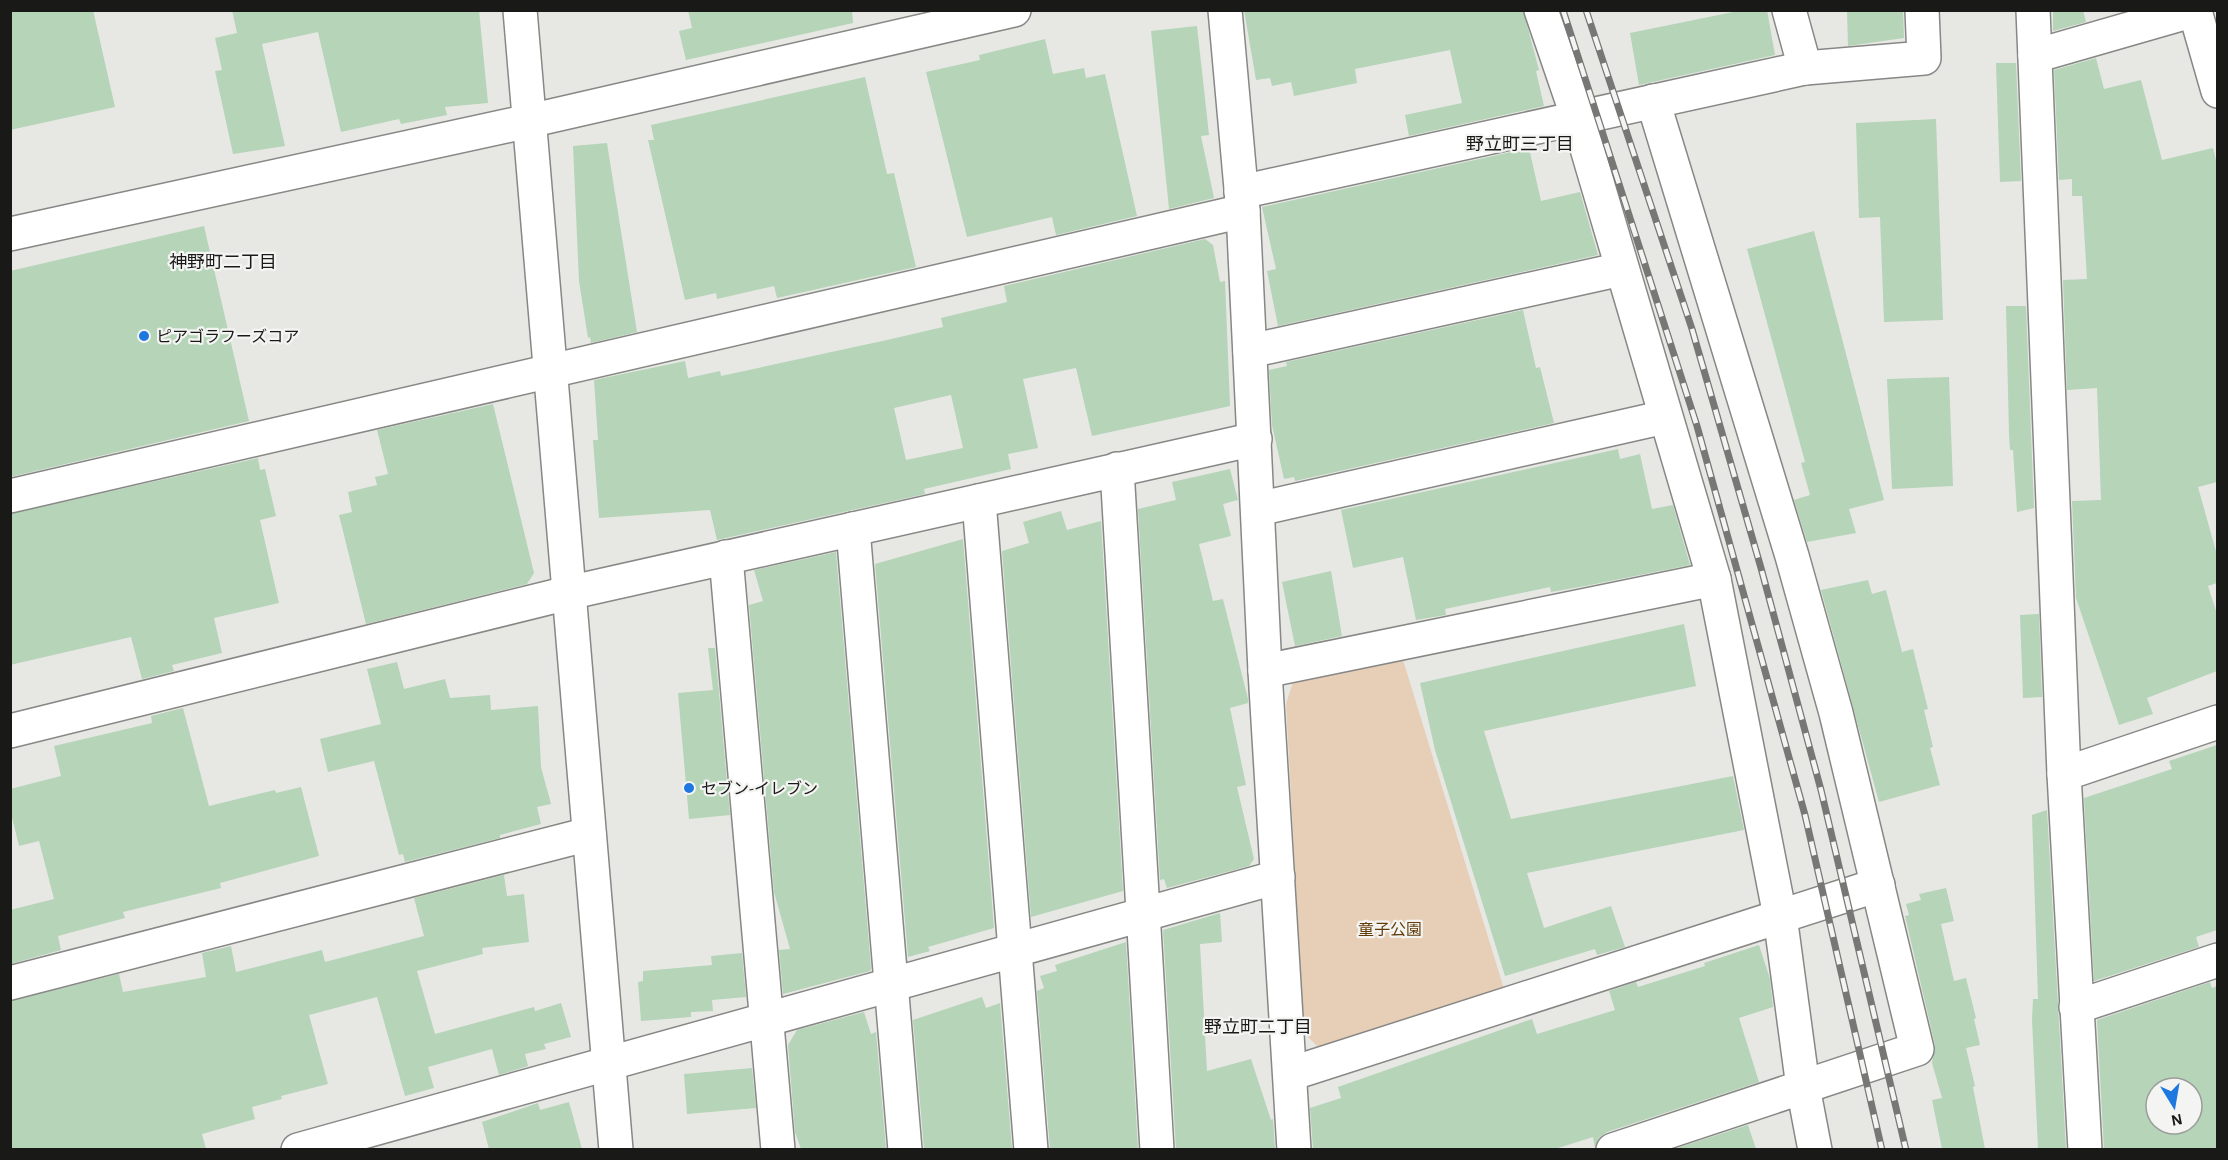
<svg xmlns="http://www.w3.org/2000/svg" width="2228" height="1160" font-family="'Alegreya Sans','Noto Sans JP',sans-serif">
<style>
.green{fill:#e7ceb7}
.building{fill:#b5d4b8;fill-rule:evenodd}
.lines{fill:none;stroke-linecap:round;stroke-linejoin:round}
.minor-casing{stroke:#878885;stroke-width:36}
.minor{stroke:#fff;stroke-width:33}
.rail-casing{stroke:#777775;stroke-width:7}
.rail{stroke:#f4f5f2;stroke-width:4.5;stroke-dasharray:14;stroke-linecap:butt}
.poi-dot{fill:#1f77e0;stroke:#f4f5f2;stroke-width:2}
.labels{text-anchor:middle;stroke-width:4.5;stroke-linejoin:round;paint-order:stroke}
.poi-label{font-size:16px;fill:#191918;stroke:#f4f5f2;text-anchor:start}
.park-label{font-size:16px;fill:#633c0a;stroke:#f4f5f2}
.neighbourhood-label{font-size:18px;fill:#191918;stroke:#f4f5f2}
</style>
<rect width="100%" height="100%" fill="#e7e8e4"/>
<path class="green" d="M 1403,660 L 1504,989 L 1320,1049 L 1304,1033 L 1286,704 L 1293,682 Z"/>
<g class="building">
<path d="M 10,10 L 93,10 L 115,107 L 10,130 Z"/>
<path d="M 232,10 L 479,10 L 488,103 L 445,107 L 447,115 L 401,124 L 399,119 L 341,132 L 318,32 L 262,44 L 285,146 L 233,154 L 215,71 L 222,70 L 215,38 L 237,33 Z"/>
<path d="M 688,10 L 852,10 L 853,23 L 686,60 L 679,31 L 692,28 Z"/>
<path d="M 1244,10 L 1523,10 L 1539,70 L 1536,71 L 1544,106 L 1409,136 L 1405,115 L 1462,103 L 1450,50 L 1355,69 L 1357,83 L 1294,96 L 1291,82 L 1272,86 L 1270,78 L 1256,80 Z"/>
<path d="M 1743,10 L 1767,10 L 1775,55 L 1639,85 L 1630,33 Z"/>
<path d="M 1847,10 L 1903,10 L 1904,38 L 1848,46 Z"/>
<path d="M 2053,10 L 2083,10 L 2086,22 L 2053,31 Z"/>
<path d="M 1197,26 L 1209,135 L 1201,136 L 1214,198 L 1169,209 L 1151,31 Z"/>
<path d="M 1045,39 L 1053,74 L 1084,68 L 1086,78 L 1105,74 L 1137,216 L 1056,235 L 1052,217 L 967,237 L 926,72 L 980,60 L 979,55 Z"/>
<path d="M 2096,58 L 2104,89 L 2141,80 L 2162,160 L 2213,148 L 2217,165 L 2217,482 L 2198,487 L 2217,555 L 2217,583 L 2208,586 L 2217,614 L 2217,671 L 2147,698 L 2153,714 L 2119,725 L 2076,598 L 2072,501 L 2101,500 L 2097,388 L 2067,390 L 2063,280 L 2087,279 L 2082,196 L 2072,196 L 2072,179 L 2059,180 L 2054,70 Z"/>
<path d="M 1996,63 L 2016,63 L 2021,181 L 2000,182 Z"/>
<path d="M 865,77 L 887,174 L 894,173 L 916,267 L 777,298 L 774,286 L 717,299 L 716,293 L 685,300 L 648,140 L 654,140 L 651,125 Z"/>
<path d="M 1936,119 L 1943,320 L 1884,322 L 1880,217 L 1859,218 L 1856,123 Z"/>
<path d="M 607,143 L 637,332 L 591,343 L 590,337 L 588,338 L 579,281 L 573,146 Z"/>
<path d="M 1529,148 L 1541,201 L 1580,192 L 1598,255 L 1278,326 L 1267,271 L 1276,269 L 1262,207 Z"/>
<path d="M 204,226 L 249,421 L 10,477 L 10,271 Z"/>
<path d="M 1814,231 L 1884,500 L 1849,509 L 1856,533 L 1807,542 L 1794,500 L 1810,495 L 1801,463 L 1805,462 L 1747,249 Z"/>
<path d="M 1205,239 L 1213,245 L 1220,282 L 1225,281 L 1230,406 L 1092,436 L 1076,368 L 1023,379 L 1038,448 L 1008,454 L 1011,469 L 924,489 L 925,494 L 717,540 L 710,510 L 599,518 L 593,440 L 598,440 L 594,380 L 685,361 L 688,378 L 720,371 L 721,376 L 887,340 L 943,327 L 941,318 L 1007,302 L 1004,286 ZM 951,395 L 963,448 L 906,460 L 894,408 Z"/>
<path d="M 2006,306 L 2026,306 L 2034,508 L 2017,512 L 2013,450 L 2010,450 L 2009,435 Z"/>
<path d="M 1523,310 L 1536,368 L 1540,367 L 1554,423 L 1295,481 L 1294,477 L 1284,479 L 1272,425 L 1269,370 L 1287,366 L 1286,362 Z"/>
<path d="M 1949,377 L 1953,486 L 1892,489 L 1887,379 Z"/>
<path d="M 493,404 L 534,573 L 527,584 L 366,624 L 339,515 L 352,512 L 348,492 L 377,485 L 375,477 L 388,474 L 377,430 Z"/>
<path d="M 1618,449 L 1620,459 L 1640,454 L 1652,509 L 1673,505 L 1690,565 L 1585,586 L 1551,592 L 1550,587 L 1445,609 L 1446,615 L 1416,620 L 1403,557 L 1353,568 L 1341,510 Z"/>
<path d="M 258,458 L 260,470 L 265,469 L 276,516 L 260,520 L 279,603 L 214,618 L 222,653 L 172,665 L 174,671 L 142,679 L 131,637 L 10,665 L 10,514 Z"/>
<path d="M 1230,469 L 1238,500 L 1223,504 L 1231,536 L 1199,544 L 1213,601 L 1223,599 L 1248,699 L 1248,703 L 1230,708 L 1246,785 L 1237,787 L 1254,859 L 1249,866 L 1167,888 L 1164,879 L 1160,880 L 1138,509 L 1176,500 L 1172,482 Z"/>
<path d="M 1061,511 L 1067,530 L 1101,521 L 1123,891 L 1031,917 L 1002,551 L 1029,543 L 1023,522 Z"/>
<path d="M 963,539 L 994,928 L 928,947 L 930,951 L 908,957 L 875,564 Z"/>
<path d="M 836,552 L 871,968 L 870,971 L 783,994 L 779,950 L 790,949 L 774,892 L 749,605 L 763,601 L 754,570 Z"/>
<path d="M 1331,571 L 1342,636 L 1295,646 L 1282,582 Z"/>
<path d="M 1868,580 L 1872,594 L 1886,590 L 1902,652 L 1913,649 L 1928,709 L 1924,710 L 1933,747 L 1930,748 L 1940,785 L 1879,802 L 1821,590 Z"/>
<path d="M 2039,614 L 2042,697 L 2023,698 L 2020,615 Z"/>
<path d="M 1684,624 L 1696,686 L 1484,731 L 1511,819 L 1733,776 L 1744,830 L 1527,873 L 1544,928 L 1611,906 L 1625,947 L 1597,955 L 1595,949 L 1505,976 L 1435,750 L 1420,683 Z"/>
<path d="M 708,648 L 715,648 L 730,815 L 689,819 L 678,693 L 713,690 Z"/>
<path d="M 397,662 L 404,689 L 445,679 L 450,698 L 490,695 L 491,710 L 538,706 L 541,767 L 551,804 L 537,807 L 541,824 L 500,835 L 500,838 L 405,862 L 403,854 L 399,855 L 374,761 L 328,772 L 320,739 L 381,724 L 367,669 Z"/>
<path d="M 183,708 L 209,806 L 275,790 L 276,793 L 301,787 L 319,856 L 220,883 L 221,888 L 123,912 L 125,918 L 58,936 L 61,950 L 10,964 L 10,910 L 54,899 L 39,841 L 19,846 L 10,809 L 10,789 L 61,776 L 54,746 L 152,723 L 151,716 Z"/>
<path d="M 2217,745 L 2217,930 L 2196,937 L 2199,947 L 2094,981 L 2084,798 L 2172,769 L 2169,761 Z"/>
<path d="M 2047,810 L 2058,1004 L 2066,1149 L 2038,1149 L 2032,1019 L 2033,999 L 2038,999 L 2032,815 Z"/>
<path d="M 504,875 L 507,896 L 524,894 L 529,942 L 482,948 L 483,954 L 417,971 L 435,1034 L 534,1007 L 535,1011 L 561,1003 L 571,1037 L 544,1044 L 546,1049 L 525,1054 L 528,1066 L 499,1075 L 492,1049 L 428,1067 L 434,1088 L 405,1096 L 377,997 L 309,1015 L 328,1084 L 281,1096 L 282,1099 L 252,1107 L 255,1119 L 202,1134 L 206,1149 L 10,1149 L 10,1001 L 119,974 L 123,992 L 206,977 L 202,953 L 231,946 L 236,972 L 322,950 L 325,962 L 424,936 L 414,898 Z"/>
<path d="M 1946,888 L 1954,921 L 1941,924 L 1954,981 L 1966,978 L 1976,1018 L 1974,1019 L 1980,1045 L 1966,1048 L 1975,1086 L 1973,1087 L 1985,1149 L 1942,1149 L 1932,1100 L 1942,1098 L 1932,1063 L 1935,1045 L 1905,916 L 1909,915 L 1906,904 L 1921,900 L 1919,894 Z"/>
<path d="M 1220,913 L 1222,942 L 1200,944 L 1207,1071 L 1251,1059 L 1271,1120 L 1273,1119 L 1275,1149 L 1176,1149 L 1163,930 Z"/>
<path d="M 1126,942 L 1138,1149 L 1050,1149 L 1037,991 L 1044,988 L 1040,976 L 1057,971 L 1055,965 Z"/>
<path d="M 1759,945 L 1770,979 L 1773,1007 L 1739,1018 L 1759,1082 L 1607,1132 L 1599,1138 L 1595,1148 L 1593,1137 L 1555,1149 L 1313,1149 L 1310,1108 L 1341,1098 L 1338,1087 L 1532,1019 L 1537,1034 L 1615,1010 L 1609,991 L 1636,982 L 1638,987 L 1705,966 L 1704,963 Z"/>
<path d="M 742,953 L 746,997 L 712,1000 L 713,1011 L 691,1012 L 691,1017 L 641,1021 L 638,982 L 643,981 L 643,971 L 712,965 L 711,956 Z"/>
<path d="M 2210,982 L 2212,988 L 2217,986 L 2217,1149 L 2104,1149 L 2097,1020 ZM 2156,1088 L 2192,1088 L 2192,1124 L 2156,1124 Z"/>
<path d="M 982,997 L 986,1008 L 1000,1003 L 1012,1149 L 924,1149 L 913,1020 Z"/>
<path d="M 864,1012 L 871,1034 L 876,1032 L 886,1149 L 801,1149 L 795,1132 L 788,1045 L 797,1030 Z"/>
<path d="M 752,1068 L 756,1108 L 687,1114 L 684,1074 Z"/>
<path d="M 569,1102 L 582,1149 L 489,1149 L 482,1122 L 538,1103 L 540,1110 Z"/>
<path d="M 1748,1125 L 1756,1149 L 1674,1149 Z"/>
</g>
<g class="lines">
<g class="minor-casing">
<g id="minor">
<path d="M 520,10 L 616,1150"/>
<path d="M 1225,10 L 1243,211 L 1265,671 L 1294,1150"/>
<path d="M 1541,10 L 1578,118 L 1714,579 L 1780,916 L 1803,1087 L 1815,1150"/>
<path d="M 1789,10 L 1805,68"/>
<path d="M 2033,10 L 2064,774 L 2085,1150"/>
<path d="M 2195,11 L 2218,91"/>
<path d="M 2035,56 L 2195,10"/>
<path d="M 1241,192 L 1805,68 L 1924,58 L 1922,10"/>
<path d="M 10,234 L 529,121 L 1014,10"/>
<path d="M 1250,351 L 1622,269"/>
<path d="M 1117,469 L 1157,1150"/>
<path d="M 10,496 L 1243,211"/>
<path d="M 979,501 L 1031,1150"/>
<path d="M 1258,509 L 1665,417"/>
<path d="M 853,529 L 905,1150"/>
<path d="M 726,557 L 778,1150"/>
<path d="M 1265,671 L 1714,579"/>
<path d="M 10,731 L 568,593 L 1255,439"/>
<path d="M 2064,774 L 2218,722"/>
<path d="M 10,983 L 589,834"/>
<path d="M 2076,1007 L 2218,960"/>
<path d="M 1290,1074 L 1878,885"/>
<path d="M 298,1150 L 1278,877"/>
<path d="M 1613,1150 L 1917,1049 L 1836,713 L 1792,556 L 1653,101"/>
</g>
</g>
<use href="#minor" class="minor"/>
<g class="rail-casing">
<g id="rail">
<path d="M 1563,10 L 1697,426 L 1805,815 L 1882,1150"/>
<path d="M 1586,10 L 1692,329 L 1761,568 L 1821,790 L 1906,1150"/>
</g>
</g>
<use href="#rail" class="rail"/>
</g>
<g class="poi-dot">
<circle cx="144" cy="336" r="6"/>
<circle cx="689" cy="788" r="6"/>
</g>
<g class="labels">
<g class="poi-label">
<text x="156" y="342">ピアゴラフーズコア</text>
<text x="701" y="794">セブン-イレブン</text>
</g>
<g class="park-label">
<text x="1390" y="935">童子公園</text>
</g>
<g class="neighbourhood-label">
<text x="1520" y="150">野立町三丁目</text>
<text x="223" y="268">神野町二丁目</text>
<text x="1258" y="1033">野立町二丁目</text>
</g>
</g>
<rect width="2228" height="1160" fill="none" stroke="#191918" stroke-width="24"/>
<g transform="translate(2174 1106) rotate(169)"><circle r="28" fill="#f4f5f2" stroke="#9c9d9b" stroke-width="1.5"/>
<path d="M0-4.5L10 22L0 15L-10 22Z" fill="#1f77e0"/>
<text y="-9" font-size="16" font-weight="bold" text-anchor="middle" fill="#191918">N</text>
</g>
</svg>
